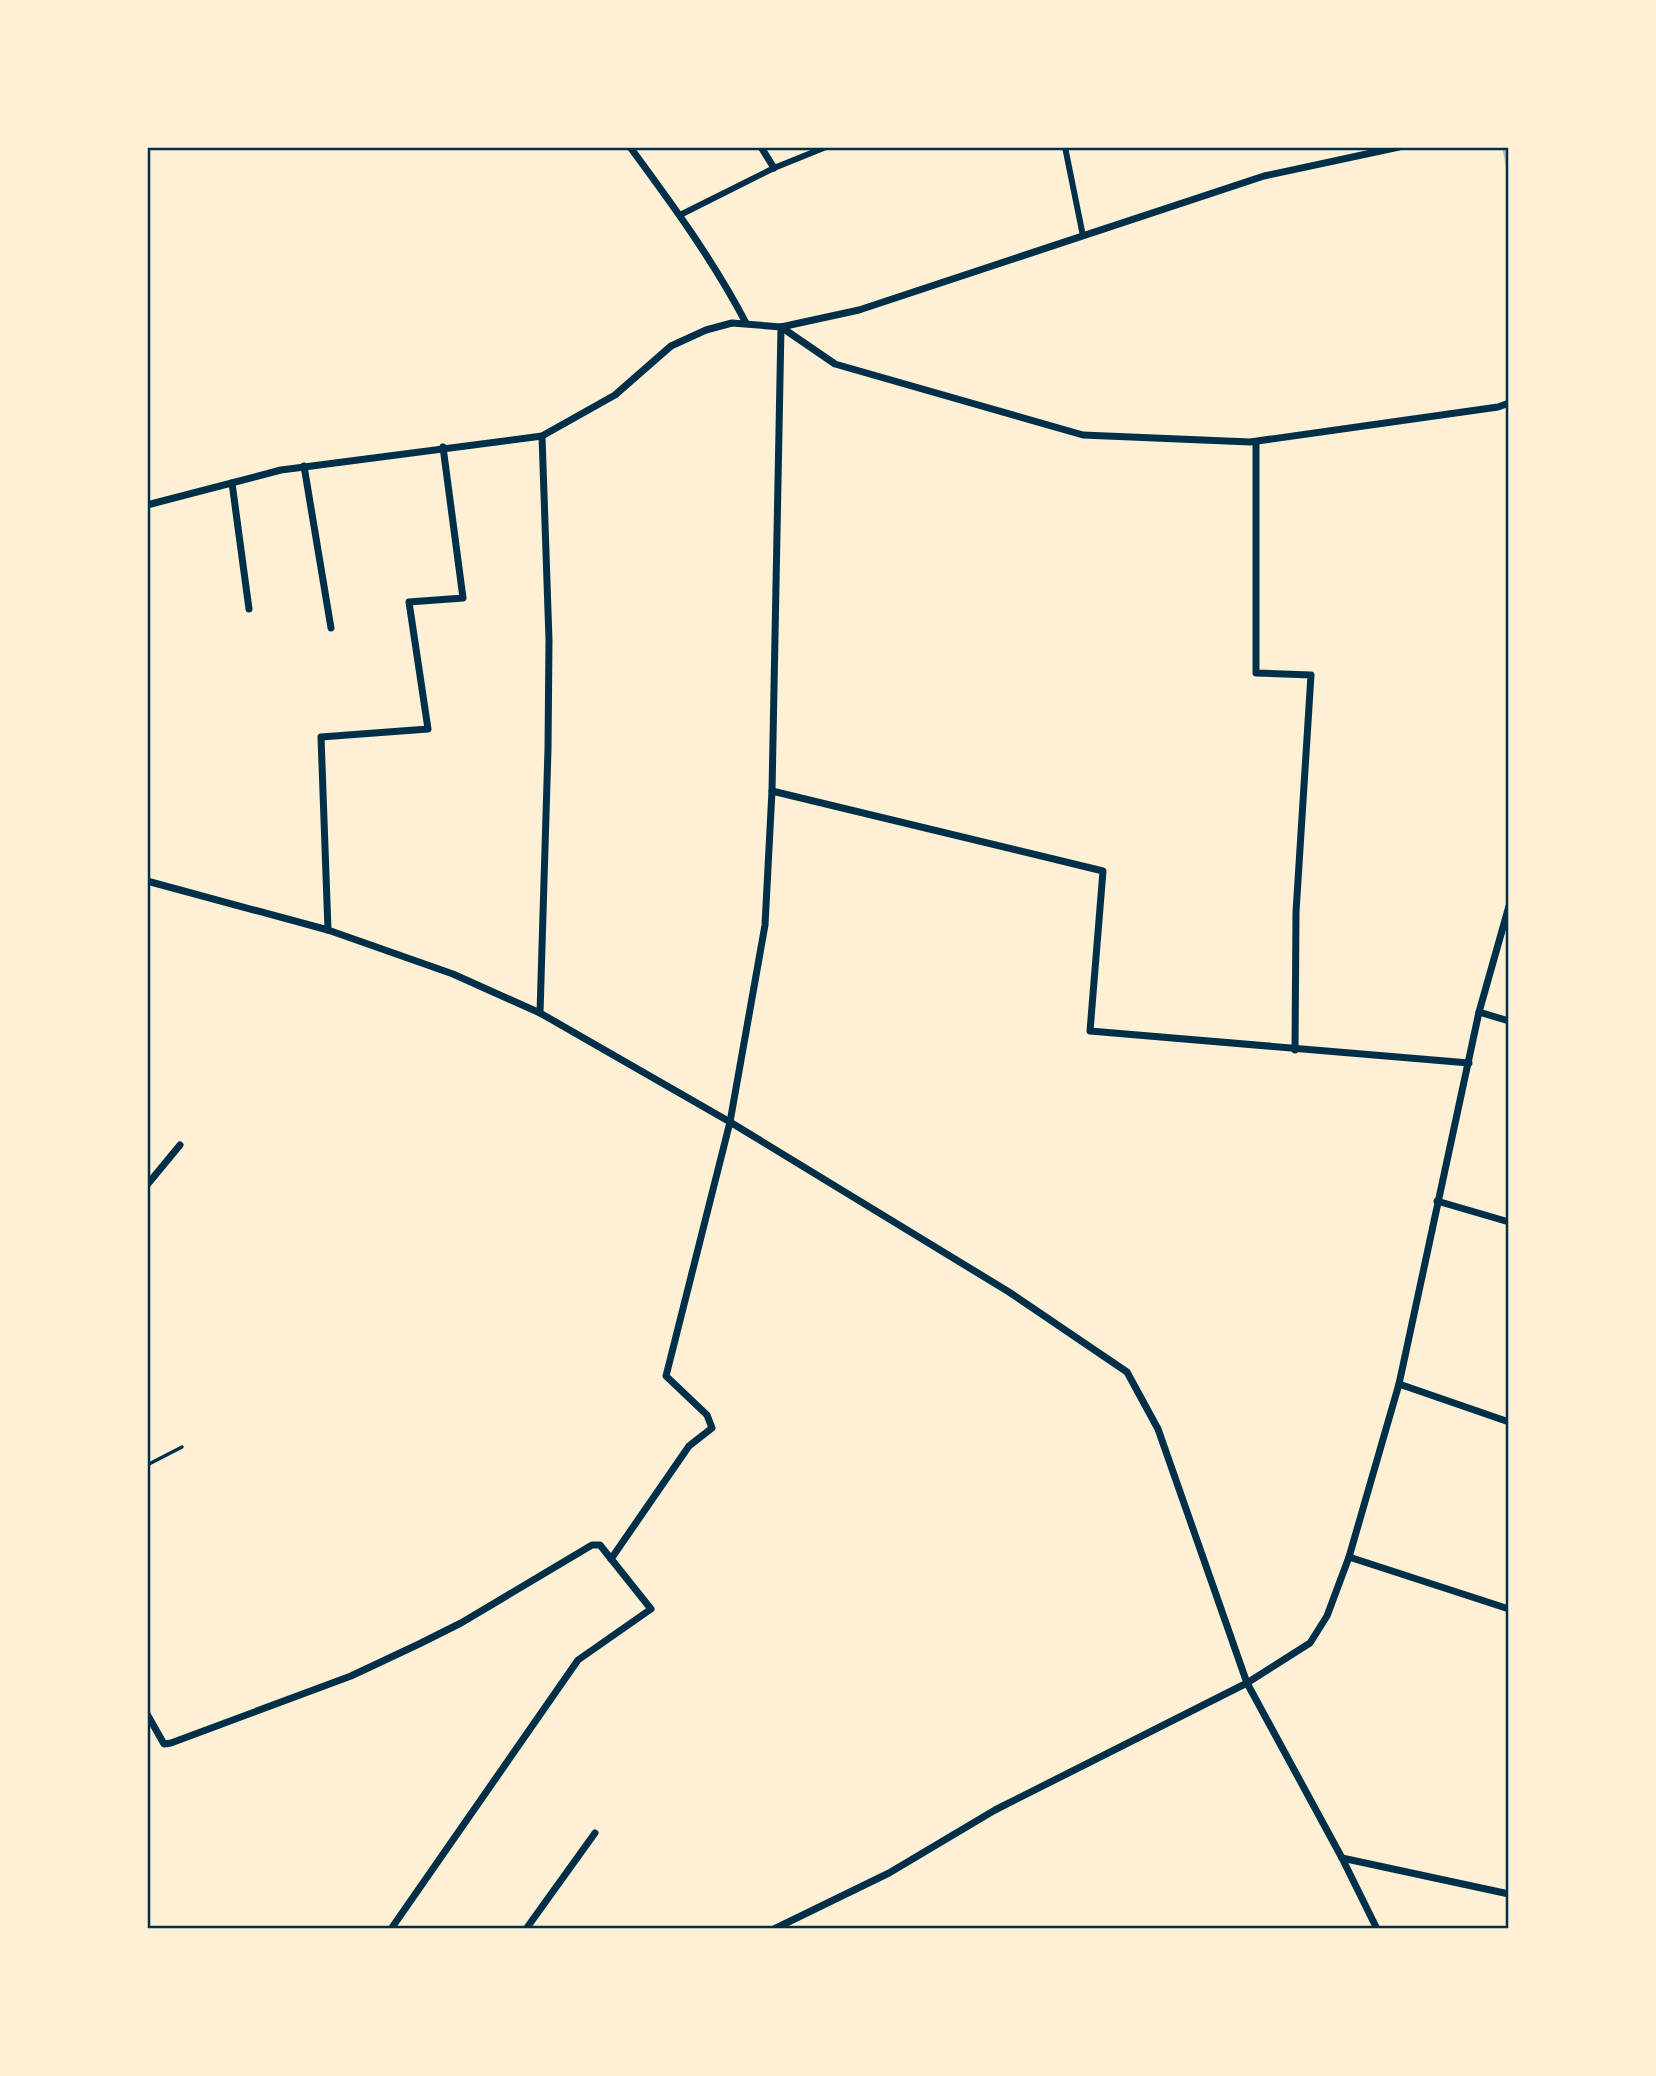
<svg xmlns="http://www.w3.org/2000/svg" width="1656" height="2076" font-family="'IBM Plex Serif',serif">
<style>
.building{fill:#bec0b2}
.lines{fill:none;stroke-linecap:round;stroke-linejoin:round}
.path{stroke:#003049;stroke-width:3.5}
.pedestrian{stroke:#003049;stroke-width:6}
.minor{stroke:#003049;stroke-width:7}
.neatline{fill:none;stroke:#003049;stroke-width:2.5}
</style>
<rect width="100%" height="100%" fill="#fdf0d5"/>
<path class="building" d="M 1502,147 L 1509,147 L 1509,178 L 1508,178 Z"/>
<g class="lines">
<path class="path" d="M 147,1465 L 182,1447"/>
<g class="pedestrian">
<path d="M 1065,147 L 1083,236"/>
<path d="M 680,215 L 774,168 L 826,147"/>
</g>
<g class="minor">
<path d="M 630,147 C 672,204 713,260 746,323"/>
<path d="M 761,147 L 774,168"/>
<path d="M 781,327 L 835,364 L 1083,435 L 1250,442 L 1498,407 L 1509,403"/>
<path d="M 1256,442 L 1256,673 L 1311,675 L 1296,912 L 1295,1050"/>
<path d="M 304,466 L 331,628"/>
<path d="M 232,483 L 249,609"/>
<path d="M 147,505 L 281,470 L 542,436 L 615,395 L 671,346 L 706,330 L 732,323 L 781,327 L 859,310 L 1264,176 L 1399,147"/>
<path d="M 772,791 L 1103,871 L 1090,1031 L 1469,1063"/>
<path d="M 147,881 L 328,930 L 453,974 L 540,1013 L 730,1122 L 1009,1292 L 1127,1372 L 1158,1429 L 1247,1683 L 1342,1858 L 1377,1929"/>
<path d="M 328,930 L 321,737 L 428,729 L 409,602 L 463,598 L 443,447"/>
<path d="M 1479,1012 L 1509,1021"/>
<path d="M 540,1013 L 548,749 L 549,640 L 542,436"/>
<path d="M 147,1185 L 180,1145"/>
<path d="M 1437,1201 L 1509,1222"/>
<path d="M 1399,1384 L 1509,1422"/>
<path d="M 1349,1557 L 1509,1609"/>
<path d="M 611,1559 L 689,1446 L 712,1428 L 707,1415 L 666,1376 L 730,1122 L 765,925 L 772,791 L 781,327"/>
<path d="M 147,1714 L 164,1744 L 171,1743 L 351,1676 L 419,1644 L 461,1623 L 592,1545 L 600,1545 L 651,1609 L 578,1660 L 391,1929"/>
<path d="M 1342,1858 L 1509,1894"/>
<path d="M 526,1929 L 595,1833"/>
<path d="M 774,1929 L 889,1873 L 995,1810 L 1247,1683 L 1310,1643 L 1327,1616 L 1349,1557 L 1399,1384 L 1479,1012 L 1509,906"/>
</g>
</g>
<rect width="1656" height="2076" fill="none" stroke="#fdf0d5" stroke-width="298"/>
<rect x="149" y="149" width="1358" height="1778" class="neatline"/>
</svg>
